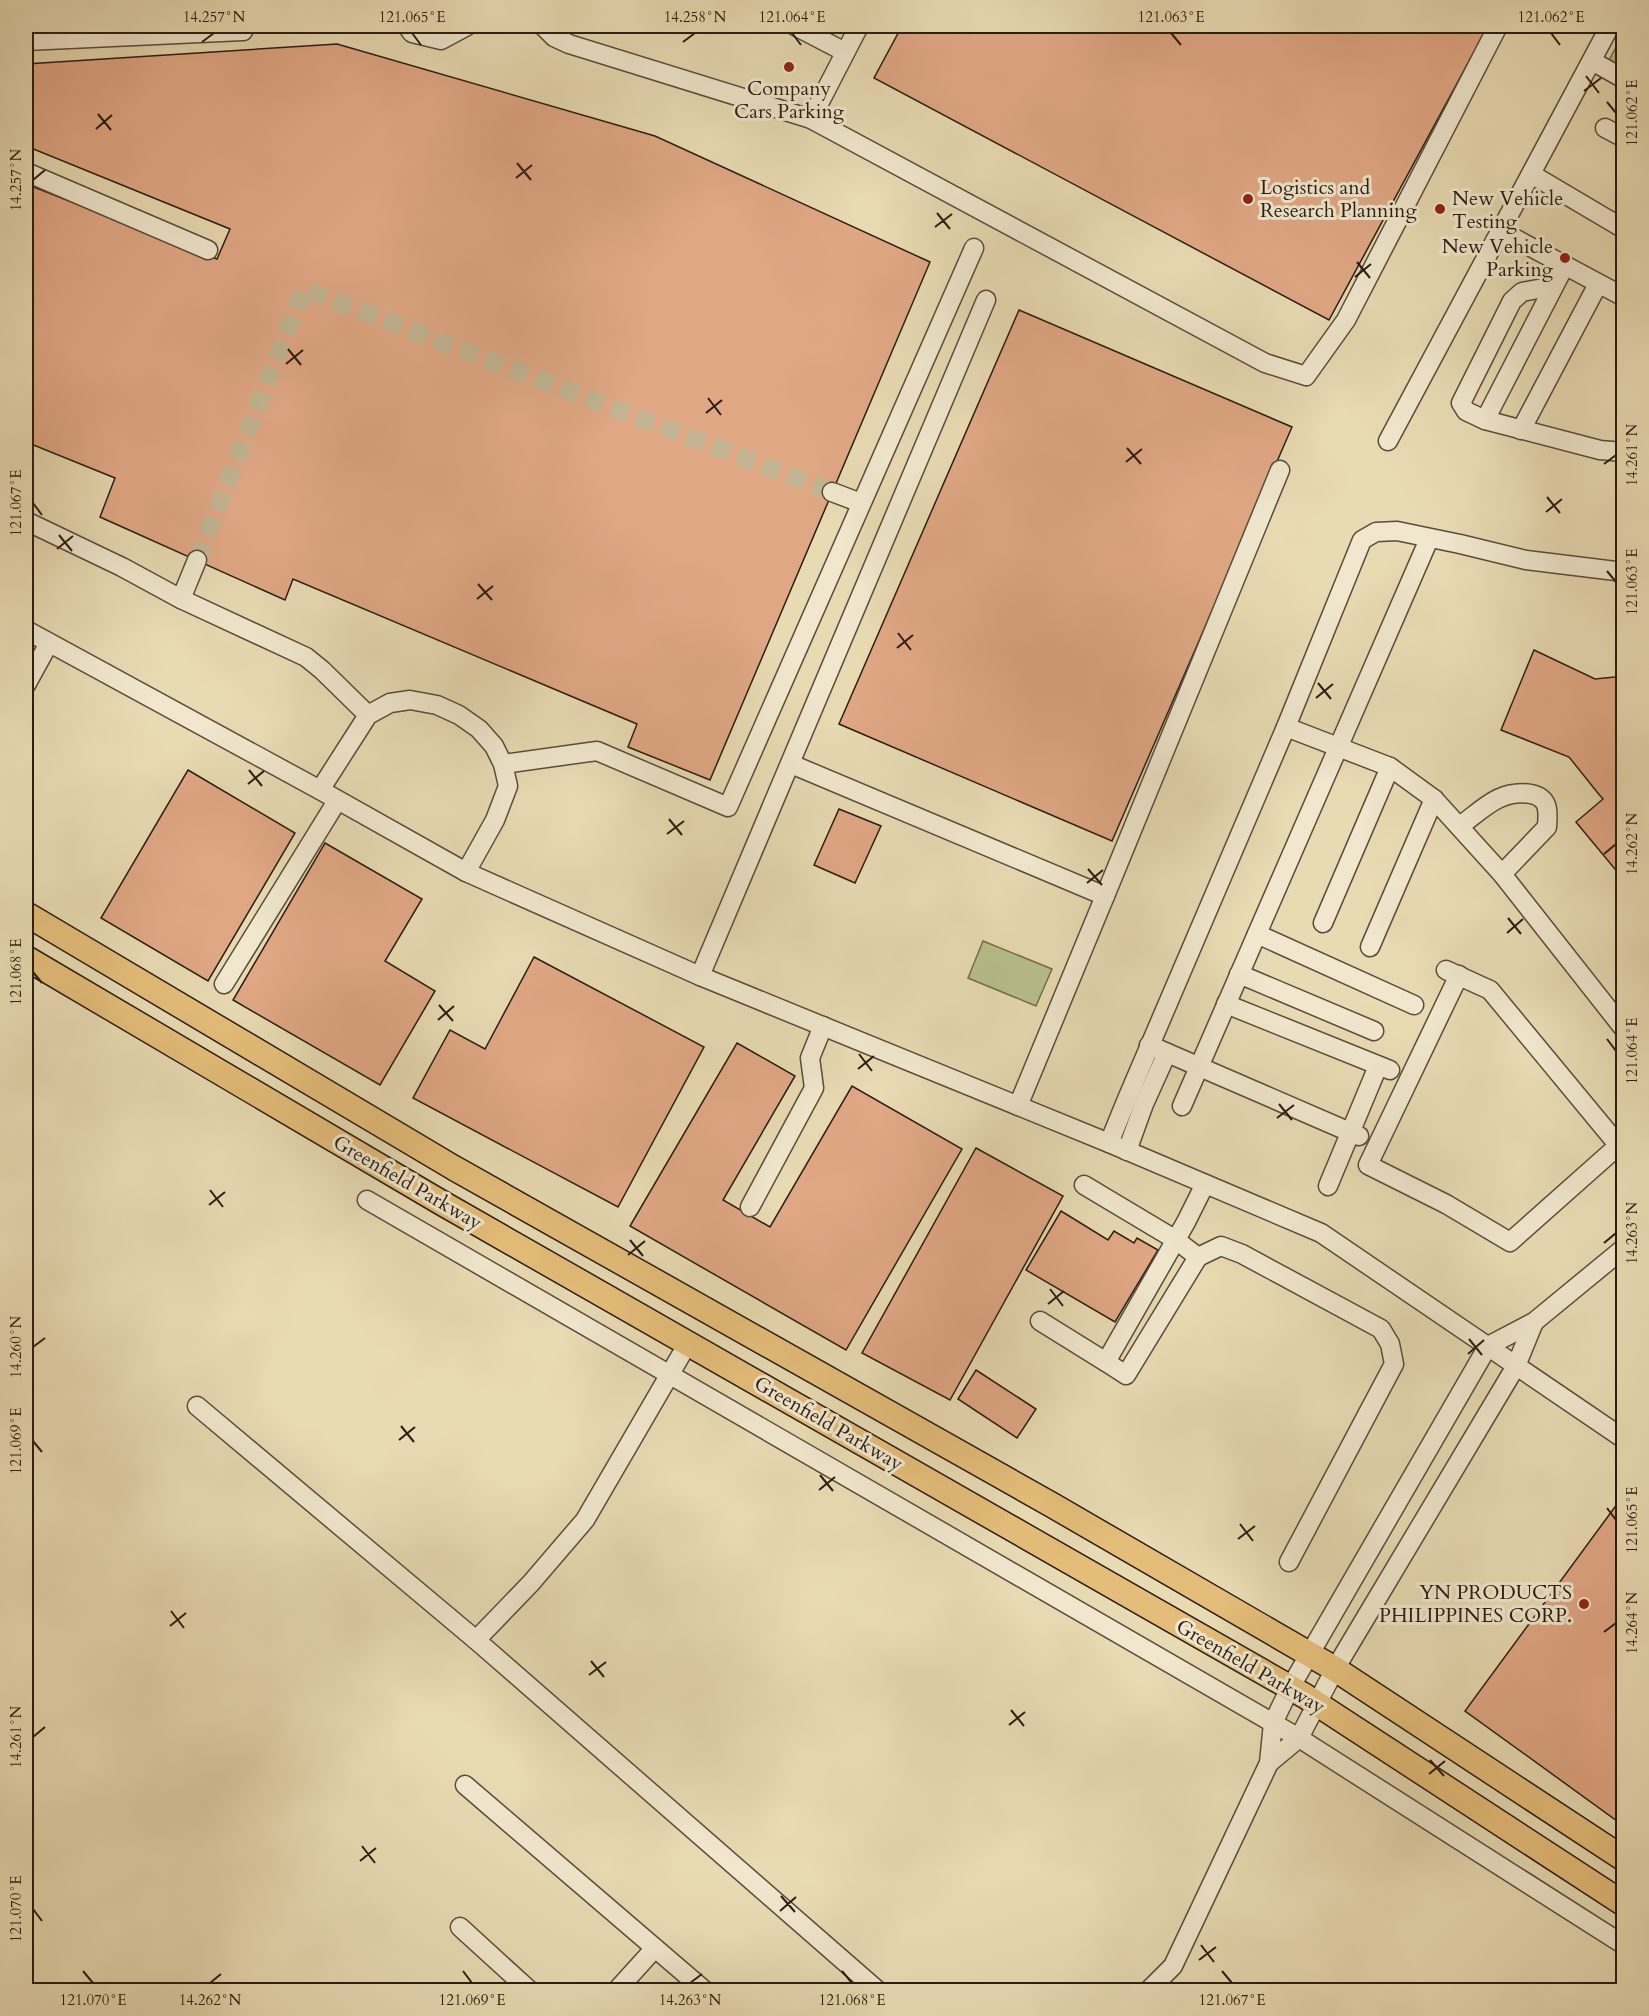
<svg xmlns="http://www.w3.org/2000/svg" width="1649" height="2016" font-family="Cardo,serif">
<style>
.green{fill:#b8bf8b;stroke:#726e4e;stroke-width:1.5}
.building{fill:#e0a785;stroke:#2b1c12;stroke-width:1.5}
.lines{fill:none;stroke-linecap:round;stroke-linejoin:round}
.minor-tunnel{stroke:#c2b493;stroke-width:18;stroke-dasharray:18 9;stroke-linecap:butt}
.minor-casing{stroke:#5a4c3a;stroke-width:21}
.major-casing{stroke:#2b1c12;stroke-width:27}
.minor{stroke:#f0e7ce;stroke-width:18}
.major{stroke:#e4bd7a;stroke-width:24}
.ticks{fill:none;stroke:#2b1c12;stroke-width:2}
.poi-dot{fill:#8f2418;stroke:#f0e7ce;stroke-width:2}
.labels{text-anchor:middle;stroke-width:6;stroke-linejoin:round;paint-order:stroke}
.poi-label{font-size:20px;fill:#2b1c12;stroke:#f0e7ce;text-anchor:start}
.street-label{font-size:20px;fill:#2b1c12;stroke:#f0e7ce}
.neatline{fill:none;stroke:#2b1c12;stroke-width:2}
.ticks-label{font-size:15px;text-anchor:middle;fill:#2b1c12}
</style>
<rect width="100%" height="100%" fill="#e8dab3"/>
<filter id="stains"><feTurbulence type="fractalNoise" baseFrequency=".00333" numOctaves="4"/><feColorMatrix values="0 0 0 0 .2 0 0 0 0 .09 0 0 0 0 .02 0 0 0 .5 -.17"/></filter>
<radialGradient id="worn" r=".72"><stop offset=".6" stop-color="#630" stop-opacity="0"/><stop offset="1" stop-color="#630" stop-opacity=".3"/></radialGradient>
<g class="green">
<path d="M 1623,34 L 1623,74 L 1607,64 Z"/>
<path d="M 983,941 L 1052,969 L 1036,1006 L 968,978 Z"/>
</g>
<g class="building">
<path d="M 902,26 L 1488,26 L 1329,320 L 874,78 Z"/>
<path d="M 337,44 L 655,136 L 930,262 L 710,780 L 628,747 L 637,724 L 293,579 L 285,600 L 100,517 L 115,478 L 26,442 L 26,184 L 217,259 L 230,229 L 26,146 L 26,64 Z"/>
<path d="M 1019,310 L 1292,427 L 1112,841 L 839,724 Z"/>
<path d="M 1534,650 L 1595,679 L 1624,676 L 1624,880 L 1576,822 L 1603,799 L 1597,792 L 1569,757 L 1501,730 Z"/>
<path d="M 188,770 L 295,833 L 208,981 L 101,918 Z"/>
<path d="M 839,809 L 881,826 L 855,883 L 814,865 Z"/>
<path d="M 325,843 L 422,899 L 385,961 L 435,991 L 380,1085 L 233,1000 Z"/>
<path d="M 534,957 L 704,1047 L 618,1207 L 413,1098 L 450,1030 L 485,1049 Z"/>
<path d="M 737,1043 L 795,1076 L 723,1200 L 770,1227 L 852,1086 L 962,1149 L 846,1350 L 630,1226 Z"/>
<path d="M 976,1148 L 1063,1196 L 950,1400 L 862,1353 Z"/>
<path d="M 1061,1211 L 1108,1240 L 1114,1231 L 1134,1243 L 1137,1238 L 1158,1250 L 1115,1322 L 1026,1270 Z"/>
<path d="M 976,1370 L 1036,1409 L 1017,1438 L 958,1399 Z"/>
<path d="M 1623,1496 L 1624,1496 L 1624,1826 L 1465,1711 Z"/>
</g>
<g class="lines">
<path class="minor-tunnel" d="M 197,560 L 304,289 L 832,492"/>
<g class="minor-casing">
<g id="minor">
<path d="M 407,26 L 412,33 L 441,40 L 467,26"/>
<path d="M 543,26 L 554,37 L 569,44 L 811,119 L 1265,363 L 1306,376 L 1346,320 L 1498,26"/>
<path d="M 795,26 L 845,52"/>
<path d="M 26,41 L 243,31 L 246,26"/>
<path d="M 1592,61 L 1624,79"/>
<path d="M 811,119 L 859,26"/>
<path d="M 1605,128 L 1624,138"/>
<path d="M 26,172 L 208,250"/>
<path d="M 1531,174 L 1624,229"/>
<path d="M 1501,231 L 1624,297"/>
<path d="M 1554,286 L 1522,292 L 1512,301 L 1461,403 L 1466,411 L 1485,420 L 1565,265"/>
<path d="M 1485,420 L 1600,450 L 1624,452"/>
<path d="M 1521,430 L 1598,284"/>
<path d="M 1388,441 L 1610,26"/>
<path d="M 832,492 L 861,503"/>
<path d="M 26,521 L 122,567 L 181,599 L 306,657 L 322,670 L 368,715"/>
<path d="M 181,599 L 197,560"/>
<path d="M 26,630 L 320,790 L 466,872 L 700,976 L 1109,1143 L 1321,1233 L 1624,1439"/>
<path d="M 26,685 L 49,643"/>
<path d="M 1286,727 L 1390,767 L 1434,799 L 1502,874 L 1624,1029"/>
<path d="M 503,764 L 597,751 L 728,807 L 974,248"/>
<path d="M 791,764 L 1105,896 L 1280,470"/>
<path d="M 320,790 L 368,715 L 390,703 L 410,700 L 437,705 L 459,715 L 479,729 L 494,746 L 503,764 L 508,786 L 495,820 L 466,872"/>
<path d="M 1460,826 C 1483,809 1500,789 1531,794 C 1550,798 1548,812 1547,827 L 1502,874"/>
<path d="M 1323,923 L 1390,767"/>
<path d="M 1257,934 L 1414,1005"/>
<path d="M 1370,947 L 1434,799"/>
<path d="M 1446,970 L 1490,990 L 1624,1152"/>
<path d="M 1239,974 L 1374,1031"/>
<path d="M 1459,975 L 1368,1165 L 1446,1204 L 1510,1242 L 1618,1146"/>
<path d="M 700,976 L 986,300"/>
<path d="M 224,984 L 337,801"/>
<path d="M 1226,1004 L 1390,1070"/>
<path d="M 1149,1045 L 1359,1136"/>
<path d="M 1018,1106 L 1105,896"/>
<path d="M 1182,1106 L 1429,539"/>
<path d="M 1109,1143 L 1127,1099 L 1286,727 L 1362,540 L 1376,532 L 1397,531 L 1460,544 L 1526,560 L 1624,572"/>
<path d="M 1127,1151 L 1144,1104 L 1167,1053"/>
<path d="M 1084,1185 L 1176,1240 L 1198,1257 L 1126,1375 L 1106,1362"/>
<path d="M 1328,1186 L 1378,1066"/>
<path d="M 367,1200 L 1299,1738 L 1624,1945"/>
<path d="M 750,1207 L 814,1088 L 810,1058 L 823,1026"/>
<path d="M 1198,1257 L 1221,1246 L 1242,1254 L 1381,1329 L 1390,1344 L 1394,1364 L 1289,1562"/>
<path d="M 1040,1321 L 1106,1362 L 1186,1222 L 1205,1184"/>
<path d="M 197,1406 L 476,1640 L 877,1990"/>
<path d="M 476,1640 L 531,1583 L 585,1520 L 688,1343"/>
<path d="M 1269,1763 L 1299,1738 L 1335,1669 L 1516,1366 L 1534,1322"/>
<path d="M 465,1785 L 704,1990"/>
<path d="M 460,1927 L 529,1990"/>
<path d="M 617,1990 L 655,1948"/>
<path d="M 1149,1990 L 1173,1966 L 1269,1763 L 1273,1723 L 1290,1688 L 1488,1346 L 1534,1322 L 1624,1248"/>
</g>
</g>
<g class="major-casing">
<g id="major">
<path d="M 26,914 L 454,1168 L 1052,1505 L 1335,1669 L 1624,1859"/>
<path d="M 26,958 L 442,1203 L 1305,1696 L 1624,1904"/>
</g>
</g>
<use href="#minor" class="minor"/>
<use href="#major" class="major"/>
</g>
<path class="ticks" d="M 412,33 L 421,45M 792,33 L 801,45M 1171,33 L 1181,45M 1551,33 L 1560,45M 202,42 L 214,33M 683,42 L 695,33M 1586,76 L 1599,93M 1584,91 L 1601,78M 1607,102 L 1616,113M 98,114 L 111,130M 96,129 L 112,115M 517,163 L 531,180M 516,178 L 532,165M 33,180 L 45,170M 937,213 L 950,229M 935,227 L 952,214M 1357,262 L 1370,278M 1355,277 L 1371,264M 288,349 L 301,365M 286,364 L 303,350M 708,398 L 721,415M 706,413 L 722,400M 1127,448 L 1141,464M 1126,462 L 1142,449M 1604,464 L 1616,455M 1547,497 L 1560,513M 33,503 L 42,515M 1546,512 L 1562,499M 59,535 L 72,551M 57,549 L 73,536M 1607,571 L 1616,582M 478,584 L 492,600M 477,599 L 493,586M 898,633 L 911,650M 897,648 L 913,635M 1318,683 L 1331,699M 1316,698 L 1333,684M 249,770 L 262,786M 248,784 L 264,771M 669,819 L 682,835M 667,834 L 684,821M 1604,854 L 1616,844M 1088,869 L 1102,885M 1087,883 L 1103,870M 1508,918 L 1521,934M 1507,933 L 1523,919M 33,972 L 42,983M 439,1005 L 453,1021M 438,1020 L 454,1006M 1607,1039 L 1616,1051M 859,1054 L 872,1071M 858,1069 L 874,1056M 1279,1104 L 1292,1120M 1277,1118 L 1294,1105M 210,1190 L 223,1207M 209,1205 L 225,1192M 630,1240 L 643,1256M 1604,1243 L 1616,1233M 628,1255 L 645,1241M 1050,1289 L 1063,1306M 1048,1304 L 1064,1291M 1469,1339 L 1482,1355M 33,1347 L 45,1338M 1468,1354 L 1484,1340M 401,1426 L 414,1442M 399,1440 L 415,1427M 33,1441 L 42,1452M 820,1475 L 833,1491M 819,1490 L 835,1477M 1607,1508 L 1616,1520M 1240,1524 L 1253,1541M 1238,1539 L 1255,1526M 171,1611 L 184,1628M 170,1626 L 186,1613M 1604,1632 L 1616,1623M 591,1661 L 604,1677M 589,1675 L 606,1662M 1011,1710 L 1024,1726M 1009,1725 L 1025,1712M 33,1737 L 45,1727M 1430,1760 L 1444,1776M 1429,1774 L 1445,1761M 362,1846 L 375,1863M 360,1861 L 376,1848M 781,1896 L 795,1912M 33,1909 L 42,1921M 780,1911 L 796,1897M 1201,1945 L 1214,1962M 1199,1960 L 1216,1947M 83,1971 L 93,1983M 463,1971 L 472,1983M 842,1971 L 852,1983M 1222,1971 L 1232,1983M 210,1983 L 221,1974M 690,1983 L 702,1974"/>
<g class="poi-dot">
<circle cx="789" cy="67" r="6"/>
<circle cx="1248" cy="199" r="6"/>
<circle cx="1440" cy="209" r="6"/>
<circle cx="1565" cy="258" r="6"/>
<circle cx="1584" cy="1604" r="6"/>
</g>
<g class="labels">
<g class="poi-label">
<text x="789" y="95" text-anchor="middle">Company<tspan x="789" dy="23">Cars Parking</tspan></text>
<text x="1260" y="194">Logistics and<tspan x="1260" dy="23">Research Planning</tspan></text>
<text x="1452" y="205">New Vehicle<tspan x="1452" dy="23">Testing</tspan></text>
<text x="1553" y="253" text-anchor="end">New Vehicle<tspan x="1553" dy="23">Parking</tspan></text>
<text x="1572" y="1599" text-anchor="end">YN PRODUCTS<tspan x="1572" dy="23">PHILIPPINES CORP.</tspan></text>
</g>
<g class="street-label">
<text transform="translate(408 1182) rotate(30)" y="7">Greenfield Parkway</text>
<text transform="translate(829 1423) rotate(30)" y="7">Greenfield Parkway</text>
<text transform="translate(1251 1666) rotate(30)" y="7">Greenfield Parkway</text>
</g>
</g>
<rect width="1649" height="2016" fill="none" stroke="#e8dab3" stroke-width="66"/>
<rect x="33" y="33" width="1583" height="1950" class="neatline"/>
<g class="ticks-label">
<text x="214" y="22">14.257°N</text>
<text x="412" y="22">121.065°E</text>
<text x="695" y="22">14.258°N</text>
<text x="792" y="22">121.064°E</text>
<text x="1171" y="22">121.063°E</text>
<text x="1551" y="22">121.062°E</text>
<text transform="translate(1632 113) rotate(-90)" y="5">121.062°E</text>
<text transform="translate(16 180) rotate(-90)" y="5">14.257°N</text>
<text transform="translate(1632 455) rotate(-90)" y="5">14.261°N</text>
<text transform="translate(16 503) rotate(-90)" y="5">121.067°E</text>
<text transform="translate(1632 582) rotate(-90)" y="5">121.063°E</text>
<text transform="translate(1632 844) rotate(-90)" y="5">14.262°N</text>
<text transform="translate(16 972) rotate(-90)" y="5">121.068°E</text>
<text transform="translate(1632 1051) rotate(-90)" y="5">121.064°E</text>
<text transform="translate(1632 1233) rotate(-90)" y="5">14.263°N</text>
<text transform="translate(16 1347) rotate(-90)" y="5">14.260°N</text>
<text transform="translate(16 1441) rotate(-90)" y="5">121.069°E</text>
<text transform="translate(1632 1520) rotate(-90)" y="5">121.065°E</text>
<text transform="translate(1632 1623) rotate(-90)" y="5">14.264°N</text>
<text transform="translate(16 1737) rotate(-90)" y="5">14.261°N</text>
<text transform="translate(16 1909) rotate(-90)" y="5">121.070°E</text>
<text x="93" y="2005">121.070°E</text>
<text x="210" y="2005">14.262°N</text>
<text x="472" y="2005">121.069°E</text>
<text x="690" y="2005">14.263°N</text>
<text x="852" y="2005">121.068°E</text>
<text x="1232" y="2005">121.067°E</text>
</g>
<rect width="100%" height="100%" filter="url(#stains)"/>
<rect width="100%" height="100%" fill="url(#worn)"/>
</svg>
